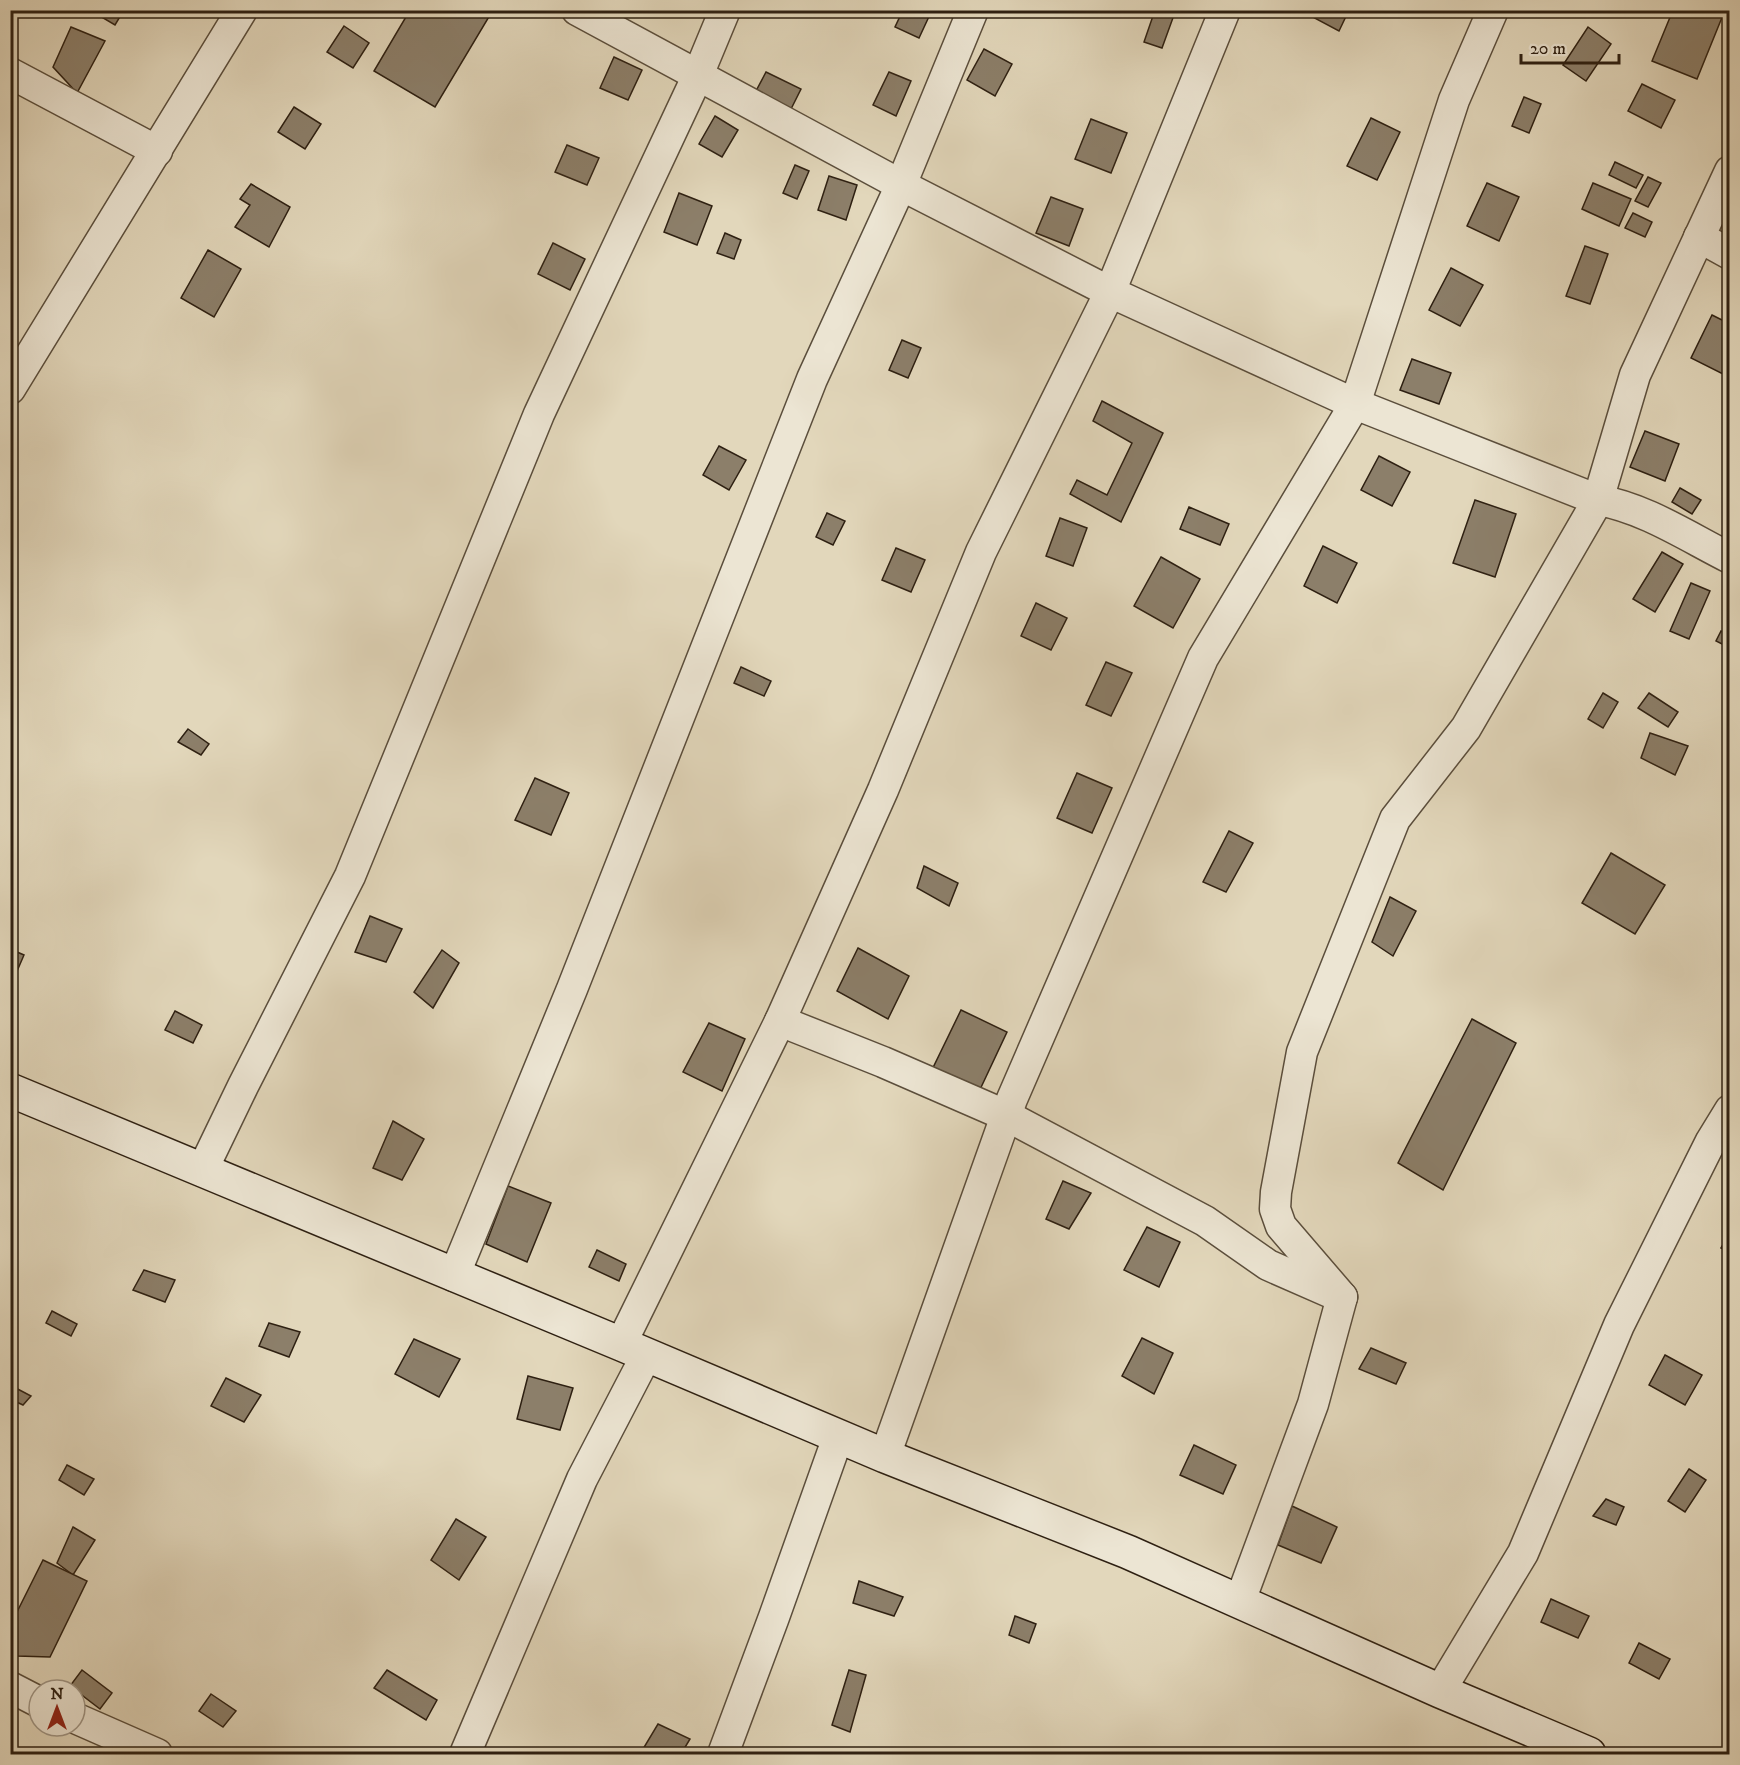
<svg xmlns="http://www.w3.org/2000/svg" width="1740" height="1765" font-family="'IM FELL DW Pica',serif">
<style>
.building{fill:#8c7f6a;stroke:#2e2012;stroke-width:1.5}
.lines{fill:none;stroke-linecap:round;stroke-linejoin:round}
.minor-casing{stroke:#5b4e3c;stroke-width:33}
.secondary-casing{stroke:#2e2012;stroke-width:36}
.minor{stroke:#ece5d3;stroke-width:30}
.secondary{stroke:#ece5d3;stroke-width:33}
</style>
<rect width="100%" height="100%" fill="#e2d7bb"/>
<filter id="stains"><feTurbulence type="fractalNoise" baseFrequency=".00333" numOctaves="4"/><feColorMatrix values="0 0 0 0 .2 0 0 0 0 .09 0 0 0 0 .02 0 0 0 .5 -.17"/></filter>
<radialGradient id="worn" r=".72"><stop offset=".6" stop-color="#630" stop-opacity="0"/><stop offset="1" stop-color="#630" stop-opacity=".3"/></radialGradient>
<g class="building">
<path d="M 94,10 L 124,10 L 115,25 L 93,12 Z"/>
<path d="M 410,10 L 493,10 L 435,107 L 374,71 Z"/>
<path d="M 903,10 L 932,10 L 919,38 L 895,27 Z"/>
<path d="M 1155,10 L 1160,10 L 1174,15 L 1162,48 L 1144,42 Z"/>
<path d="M 1309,10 L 1349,10 L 1339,31 L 1307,14 Z"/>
<path d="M 1673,10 L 1725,10 L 1697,79 L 1652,61 Z"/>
<path d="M 344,26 L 369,43 L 353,68 L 327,52 Z"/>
<path d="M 71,27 L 105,41 L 77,93 L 53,67 Z"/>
<path d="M 1588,27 L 1611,44 L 1586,81 L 1563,65 Z"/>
<path d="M 984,49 L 1012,64 L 995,96 L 967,80 Z"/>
<path d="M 614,57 L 642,70 L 628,100 L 600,88 Z"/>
<path d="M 766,72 L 801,89 L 791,109 L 756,91 Z"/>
<path d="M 889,72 L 911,81 L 896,116 L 873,105 Z"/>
<path d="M 1642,84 L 1675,100 L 1661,128 L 1628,111 Z"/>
<path d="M 1524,97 L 1541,104 L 1529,133 L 1512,126 Z"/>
<path d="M 294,107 L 321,124 L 305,149 L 278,132 Z"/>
<path d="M 715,116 L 738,130 L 722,157 L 699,144 Z"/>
<path d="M 1371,118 L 1400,132 L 1377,180 L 1347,166 Z"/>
<path d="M 1091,119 L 1127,133 L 1111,173 L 1075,159 Z"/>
<path d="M 567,145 L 599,158 L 587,185 L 555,172 Z"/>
<path d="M 1615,162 L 1643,175 L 1636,188 L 1609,175 Z"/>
<path d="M 795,165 L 809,171 L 797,199 L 783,193 Z"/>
<path d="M 829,176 L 857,185 L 846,220 L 818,210 Z"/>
<path d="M 1648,177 L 1661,183 L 1648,207 L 1635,201 Z"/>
<path d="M 1487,183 L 1519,197 L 1499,241 L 1467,226 Z"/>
<path d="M 1593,183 L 1631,199 L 1619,226 L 1582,209 Z"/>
<path d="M 251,184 L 290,207 L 269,247 L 235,227 L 250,205 L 240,199 Z"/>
<path d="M 679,193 L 712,206 L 697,245 L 664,232 Z"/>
<path d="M 1051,197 L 1083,209 L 1069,246 L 1036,233 Z"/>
<path d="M 1633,213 L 1652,222 L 1645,237 L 1625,228 Z"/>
<path d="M 725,233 L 741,240 L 734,259 L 717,253 Z"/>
<path d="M 553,243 L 585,259 L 570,290 L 538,274 Z"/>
<path d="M 1585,246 L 1608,254 L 1590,304 L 1566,296 Z"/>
<path d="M 208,250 L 241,269 L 214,317 L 181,298 Z"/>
<path d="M 1451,268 L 1483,285 L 1460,326 L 1429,310 Z"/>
<path d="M 1712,315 L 1730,324 L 1730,360 L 1723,374 L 1691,358 Z"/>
<path d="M 902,340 L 921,348 L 908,378 L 889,370 Z"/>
<path d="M 1412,359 L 1451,373 L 1439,404 L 1400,390 Z"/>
<path d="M 1102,401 L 1163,433 L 1121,522 L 1070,494 L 1077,480 L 1107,495 L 1132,443 L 1093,421 Z"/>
<path d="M 1645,431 L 1679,444 L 1665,481 L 1630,467 Z"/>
<path d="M 719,446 L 746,460 L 729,490 L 703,475 Z"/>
<path d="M 1379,456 L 1410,472 L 1392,506 L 1361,490 Z"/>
<path d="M 1680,488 L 1701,500 L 1692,514 L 1672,502 Z"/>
<path d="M 1475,500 L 1516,514 L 1495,577 L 1453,563 Z"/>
<path d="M 1189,507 L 1229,524 L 1220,545 L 1180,529 Z"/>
<path d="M 827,513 L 845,521 L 833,545 L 816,537 Z"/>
<path d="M 1060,518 L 1087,528 L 1073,566 L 1046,556 Z"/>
<path d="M 1323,546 L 1357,563 L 1337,603 L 1304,586 Z"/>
<path d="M 896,548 L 925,560 L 911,592 L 882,580 Z"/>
<path d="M 1662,552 L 1683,564 L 1655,612 L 1633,599 Z"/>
<path d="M 1161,557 L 1200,579 L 1173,628 L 1134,606 Z"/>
<path d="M 1691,583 L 1710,591 L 1689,639 L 1670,631 Z"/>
<path d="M 1036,603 L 1067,618 L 1051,650 L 1021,636 Z"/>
<path d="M 1721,631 L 1730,636 L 1730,648 L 1716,641 Z"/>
<path d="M 1106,662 L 1132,673 L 1111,716 L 1086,705 Z"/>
<path d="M 741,667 L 771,681 L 764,696 L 734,683 Z"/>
<path d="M 1603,693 L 1618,702 L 1603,728 L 1588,719 Z"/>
<path d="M 1649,693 L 1678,712 L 1668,727 L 1638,708 Z"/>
<path d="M 188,729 L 209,744 L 201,755 L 178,742 Z"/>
<path d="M 1650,733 L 1688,746 L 1675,775 L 1641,758 Z"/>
<path d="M 1077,773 L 1112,788 L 1092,833 L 1057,818 Z"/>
<path d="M 535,778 L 569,793 L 551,835 L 515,820 Z"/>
<path d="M 1229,831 L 1253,843 L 1226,892 L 1203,882 Z"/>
<path d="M 1611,853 L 1665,885 L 1635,934 L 1582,903 Z"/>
<path d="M 924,866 L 958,883 L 949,906 L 917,888 Z"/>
<path d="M 1390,897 L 1416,911 L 1393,956 L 1372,942 Z"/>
<path d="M 370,916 L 402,929 L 386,962 L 355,952 Z"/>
<path d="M 858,948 L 909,976 L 888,1019 L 837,991 Z"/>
<path d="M 10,949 L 24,955 L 11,985 L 10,985 Z"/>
<path d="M 442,950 L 459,963 L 433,1008 L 414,992 Z"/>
<path d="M 961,1010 L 1007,1032 L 976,1098 L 929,1076 Z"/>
<path d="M 175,1011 L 202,1025 L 193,1043 L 165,1030 Z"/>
<path d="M 1472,1019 L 1516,1043 L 1443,1190 L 1398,1163 Z"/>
<path d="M 709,1023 L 745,1039 L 722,1091 L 683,1072 Z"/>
<path d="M 393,1121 L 424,1139 L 402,1180 L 373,1168 Z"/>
<path d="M 1063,1181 L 1091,1193 L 1069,1229 L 1046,1219 Z"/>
<path d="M 508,1186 L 551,1203 L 527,1262 L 486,1244 Z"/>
<path d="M 1147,1227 L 1180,1242 L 1159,1287 L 1124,1270 Z"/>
<path d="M 1729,1234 L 1730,1235 L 1730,1253 L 1721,1248 Z"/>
<path d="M 597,1250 L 626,1264 L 619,1281 L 589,1267 Z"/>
<path d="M 144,1270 L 175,1280 L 165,1302 L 133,1290 Z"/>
<path d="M 52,1311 L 77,1324 L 71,1336 L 46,1323 Z"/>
<path d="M 269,1323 L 300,1332 L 289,1357 L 259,1346 Z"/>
<path d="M 1142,1338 L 1173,1353 L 1154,1394 L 1122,1376 Z"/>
<path d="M 414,1339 L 460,1359 L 439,1397 L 395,1374 Z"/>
<path d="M 1371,1348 L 1406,1363 L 1396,1384 L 1359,1369 Z"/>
<path d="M 1665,1355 L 1702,1375 L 1685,1405 L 1649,1385 Z"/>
<path d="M 528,1376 L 573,1388 L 560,1430 L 517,1419 Z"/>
<path d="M 226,1378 L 261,1395 L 244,1422 L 211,1406 Z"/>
<path d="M 10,1385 L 31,1396 L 23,1405 L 10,1399 Z"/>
<path d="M 1194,1445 L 1236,1465 L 1223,1494 L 1180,1475 Z"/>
<path d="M 67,1465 L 94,1479 L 84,1495 L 59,1480 Z"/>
<path d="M 1689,1469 L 1706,1480 L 1685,1512 L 1668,1501 Z"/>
<path d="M 1606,1499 L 1624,1507 L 1616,1525 L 1593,1516 Z"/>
<path d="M 1292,1506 L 1337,1527 L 1321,1563 L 1278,1545 Z"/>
<path d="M 456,1519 L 486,1537 L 459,1580 L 431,1560 Z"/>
<path d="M 73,1527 L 95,1540 L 73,1575 L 57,1563 Z"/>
<path d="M 43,1560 L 87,1581 L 50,1657 L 17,1656 L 10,1646 L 10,1626 Z"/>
<path d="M 859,1581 L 903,1597 L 894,1616 L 853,1603 Z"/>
<path d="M 1551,1599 L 1589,1616 L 1578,1638 L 1541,1622 Z"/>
<path d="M 1015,1616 L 1036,1624 L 1029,1643 L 1009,1635 Z"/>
<path d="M 1639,1643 L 1670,1659 L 1659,1679 L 1629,1663 Z"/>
<path d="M 82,1670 L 112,1693 L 100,1709 L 70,1686 Z"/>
<path d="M 387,1670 L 437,1700 L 426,1720 L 374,1688 Z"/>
<path d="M 849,1670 L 866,1675 L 850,1732 L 832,1725 Z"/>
<path d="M 211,1694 L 236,1711 L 223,1727 L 199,1711 Z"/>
<path d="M 658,1724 L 690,1739 L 681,1754 L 640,1754 Z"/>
</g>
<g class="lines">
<g class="minor-casing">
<g id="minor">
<path d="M 577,10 L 901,185 L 1110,292 L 1355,404 L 1598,500 C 1645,508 1688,537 1730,558"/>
<path d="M 10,73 L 157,151"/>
<path d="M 1699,237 L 1730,254"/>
<path d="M 10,389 L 242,10"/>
<path d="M 780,1021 L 883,1062 L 1007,1116 L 1205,1221 L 1268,1265 L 1334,1294"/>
<path d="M 202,1171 L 243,1086 L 350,876 L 539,414 L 698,75 L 725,10"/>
<path d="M 454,1276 L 572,989 L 812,379 L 901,185 L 973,10"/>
<path d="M 1342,1297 L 1281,1226 L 1275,1209 L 1276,1192 L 1302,1052 L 1395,819 L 1466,728 L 1598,500 L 1635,375 L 1730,171"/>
<path d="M 621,1344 L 780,1021 L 883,790 L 981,552 L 1110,292 L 1225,10"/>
<path d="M 885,1456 L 1012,1099 L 1203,658 L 1355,404 L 1454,100 L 1493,10"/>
<path d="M 1240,1601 L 1313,1404 L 1342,1297"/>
<path d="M 10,1687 L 39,1702"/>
<path d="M 1440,1691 L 1523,1553 L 1619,1325 L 1711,1141 L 1730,1110"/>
<path d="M 75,1718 L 157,1754"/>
<path d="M 465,1754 L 582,1479 L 646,1356"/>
<path d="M 723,1754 L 774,1617 L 838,1437"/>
</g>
</g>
<g class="secondary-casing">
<path id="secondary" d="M 10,1090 L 621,1344 L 885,1456 L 1128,1552 L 1440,1691 L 1589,1754"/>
</g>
<use href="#minor" class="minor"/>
<use href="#secondary" class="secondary"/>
</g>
<rect width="1740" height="1765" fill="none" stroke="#e2d7bb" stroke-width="36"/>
<rect x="12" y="12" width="1716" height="1741" fill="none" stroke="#2e2012" stroke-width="3"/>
<rect x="18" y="18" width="1704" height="1729" fill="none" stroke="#2e2012" stroke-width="1.5"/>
<g transform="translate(57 1708)"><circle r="28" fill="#ece5d3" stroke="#a09686" stroke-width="1.5"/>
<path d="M0-4.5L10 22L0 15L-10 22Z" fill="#8f2418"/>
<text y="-9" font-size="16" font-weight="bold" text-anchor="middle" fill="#2e2012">N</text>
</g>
<path d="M1521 54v9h98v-9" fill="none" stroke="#2e2012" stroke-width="3"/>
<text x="1530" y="54" font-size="18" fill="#2e2012" stroke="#ece5d3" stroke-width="4.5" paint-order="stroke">20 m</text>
<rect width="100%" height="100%" filter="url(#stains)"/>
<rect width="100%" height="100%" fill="url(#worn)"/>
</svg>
